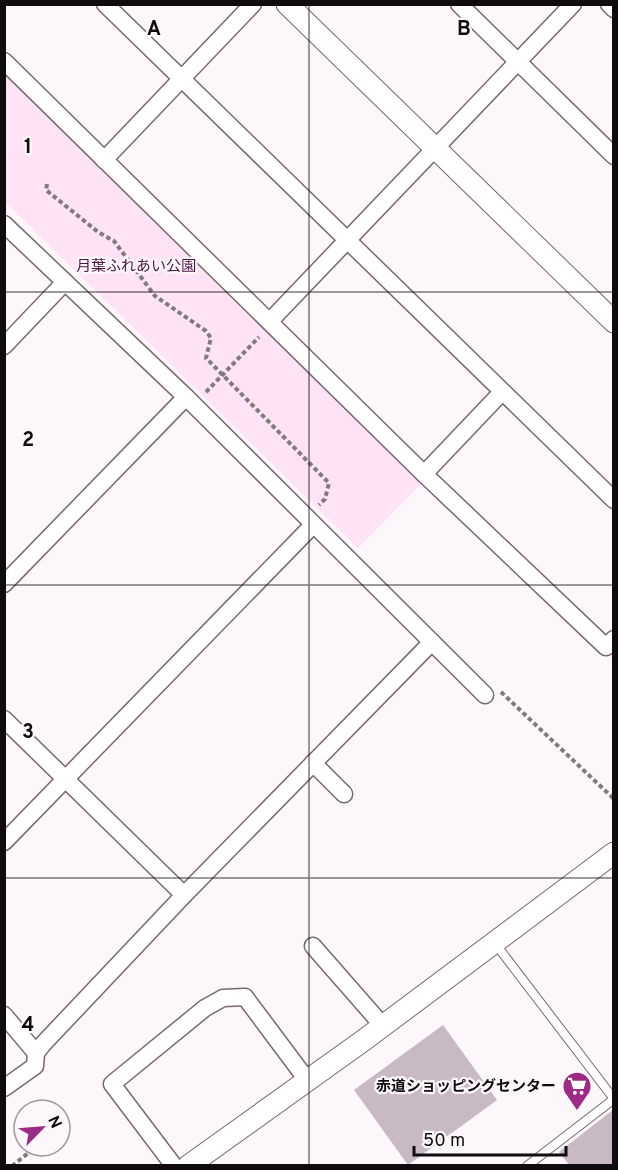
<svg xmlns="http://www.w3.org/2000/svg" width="618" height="1170" font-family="Overpass,'Noto Sans JP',sans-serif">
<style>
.green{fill:#fee2f5}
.building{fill:#c8b9c3}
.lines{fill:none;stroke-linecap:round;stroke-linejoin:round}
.service-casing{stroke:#776972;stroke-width:10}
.minor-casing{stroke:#776972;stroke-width:19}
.tertiary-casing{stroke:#776972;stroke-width:23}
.path{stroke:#817b7f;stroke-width:4;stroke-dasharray:4.5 3;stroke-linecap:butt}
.service{stroke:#fff;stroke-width:8}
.minor{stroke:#fff;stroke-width:16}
.tertiary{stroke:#fff;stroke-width:21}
.grid{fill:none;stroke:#100b0e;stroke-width:1.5;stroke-opacity:0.55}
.labels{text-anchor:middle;stroke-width:4.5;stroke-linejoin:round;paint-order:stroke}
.park-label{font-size:15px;fill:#4b133f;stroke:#fdf7fb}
.poi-label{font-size:15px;font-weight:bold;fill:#100b0e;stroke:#fdf7fb;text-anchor:end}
.grid-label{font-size:20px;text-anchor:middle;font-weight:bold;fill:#100b0e;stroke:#fdf7fb;stroke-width:4.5;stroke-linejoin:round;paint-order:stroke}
</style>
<rect width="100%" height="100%" fill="#fdf7fb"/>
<path class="green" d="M 4,72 L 423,482 L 358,548 L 5,202 Z"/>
<g class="building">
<path d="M 443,1025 L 497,1100 L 408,1165 L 354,1090 Z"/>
<path d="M 614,1109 L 614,1166 L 570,1166 L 559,1152 Z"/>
</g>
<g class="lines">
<g class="service-casing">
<g id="service">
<path d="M 494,942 L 614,1099"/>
<path d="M 527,1166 L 614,1099"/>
</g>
</g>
<g class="minor-casing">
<g id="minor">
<path d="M 105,4 L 614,500"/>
<path d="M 459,4 L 614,156"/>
<path d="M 609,4 L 614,9"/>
<path d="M 4,61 L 424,474 L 606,647 L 614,639"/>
<path d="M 104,160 L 253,4"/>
<path d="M 4,224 L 186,397 L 485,695"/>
<path d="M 270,321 L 573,4"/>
<path d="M 4,346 L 65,282"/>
<path d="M 424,474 L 502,392"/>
<path d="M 4,584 L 186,397"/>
<path d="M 4,719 L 184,895"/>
<path d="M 313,763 L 344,794"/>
<path d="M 4,842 L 313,525"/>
<path d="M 313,946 L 383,1026"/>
<path d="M 4,1015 L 36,1053"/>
<path d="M 4,1088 L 35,1066 L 36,1053 L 43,1044 L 184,895 L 432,642"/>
<path d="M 174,1166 L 112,1084 L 205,1008 L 223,998 L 245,997 L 307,1080"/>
</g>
</g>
<g class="tertiary-casing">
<g id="tertiary">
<path d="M 287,4 L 614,322"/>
<path d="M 188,1166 L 364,1040 L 614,853"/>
</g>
</g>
<g class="path">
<path d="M 47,184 L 46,190 L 98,232 L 114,241 L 155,296 L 206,331 L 211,338 L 206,358 L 329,483 L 325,499 L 319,505"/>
<path d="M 206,392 L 259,337"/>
<path d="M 501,692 L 614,799"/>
<path d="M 12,1166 L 32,1150"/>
</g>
<use href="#service" class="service"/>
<use href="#minor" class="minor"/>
<use href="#tertiary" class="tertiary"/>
</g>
<path class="grid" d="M 309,4 L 309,1166M 4,292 L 614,292M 4,585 L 614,585M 4,878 L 614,878"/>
<defs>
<g id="supermarket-pin" transform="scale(1.5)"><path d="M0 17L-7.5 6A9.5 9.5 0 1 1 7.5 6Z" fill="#9d2a85" stroke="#fdf7fb"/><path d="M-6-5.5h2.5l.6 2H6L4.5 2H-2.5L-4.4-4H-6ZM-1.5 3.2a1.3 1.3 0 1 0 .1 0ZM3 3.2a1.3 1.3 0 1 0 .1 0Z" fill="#fff"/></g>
</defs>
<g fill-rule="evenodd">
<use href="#supermarket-pin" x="577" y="1086"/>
</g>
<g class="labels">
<g class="park-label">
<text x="136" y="271">月葉ふれあい公園</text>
</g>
<g class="poi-label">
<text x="556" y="1091">赤道ショッピングセンター</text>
</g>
</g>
<g class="grid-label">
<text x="154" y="35">A</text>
<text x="464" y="35">B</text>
<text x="28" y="153">1</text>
<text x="28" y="446">2</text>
<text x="28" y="738">3</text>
<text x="28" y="1031">4</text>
</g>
<rect width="618" height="1170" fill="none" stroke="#100b0e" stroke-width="12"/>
<g transform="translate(42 1128) rotate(65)"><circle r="28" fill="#fdf7fb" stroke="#9e999c" stroke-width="1.5"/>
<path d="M0-4.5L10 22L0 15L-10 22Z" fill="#9d2a85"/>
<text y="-9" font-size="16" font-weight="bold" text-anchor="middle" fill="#100b0e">N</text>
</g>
<path d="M414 1146v9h152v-9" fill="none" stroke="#100b0e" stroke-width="3"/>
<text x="423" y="1146" font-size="18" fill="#100b0e" stroke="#fdf7fb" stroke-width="4.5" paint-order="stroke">50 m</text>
</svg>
